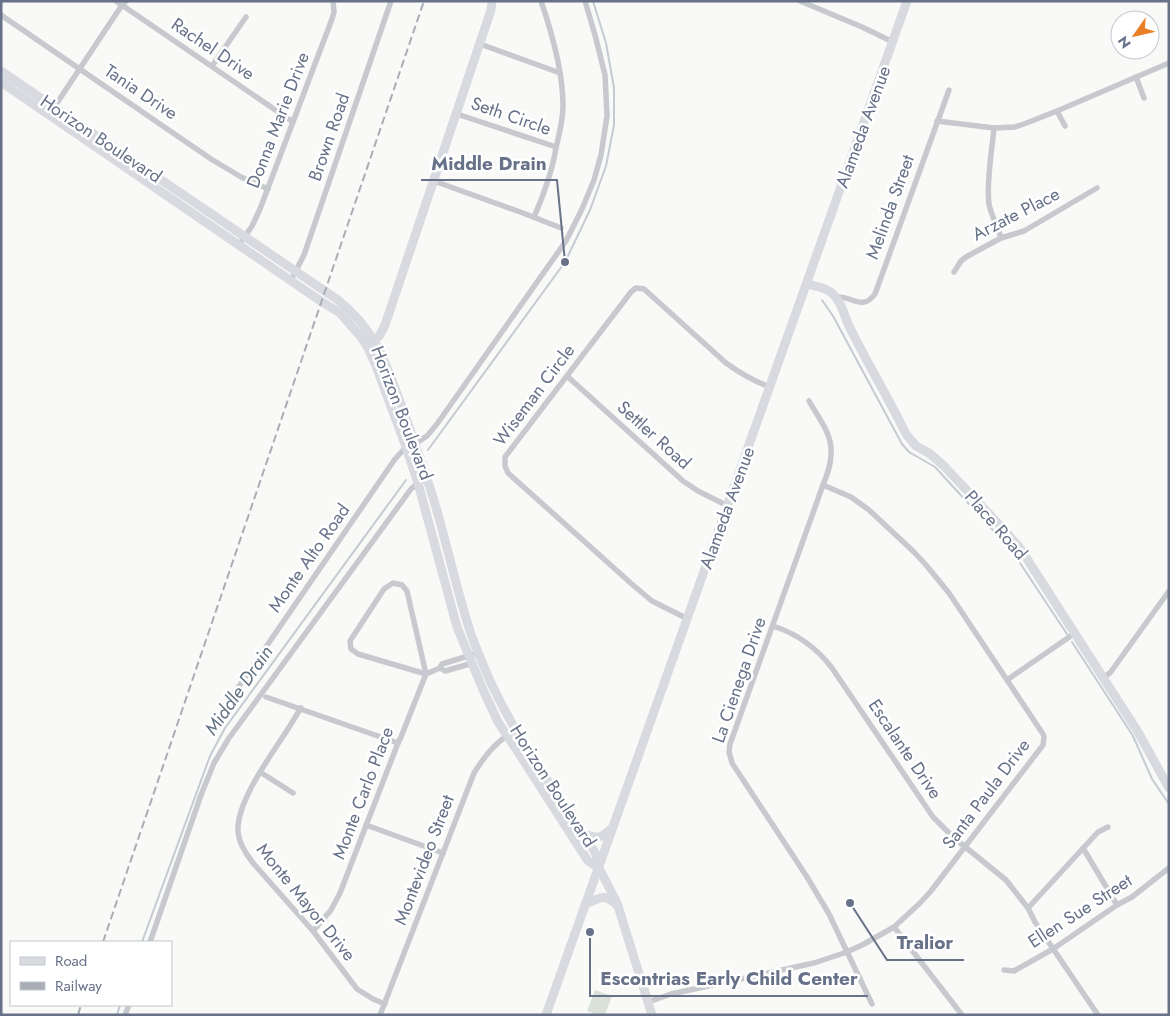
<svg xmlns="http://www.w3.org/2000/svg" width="1170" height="1016" font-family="Jost,sans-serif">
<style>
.green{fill:#d9e1d8}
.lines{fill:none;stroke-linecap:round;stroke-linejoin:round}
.stream{stroke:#c5cbd2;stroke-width:2}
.street{stroke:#c7c9ce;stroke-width:5.5}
.secondary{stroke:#d8dae0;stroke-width:9}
.primary{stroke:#d8dae0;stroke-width:9}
.rail{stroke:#a9adb5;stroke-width:2;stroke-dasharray:8 4;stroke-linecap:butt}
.labels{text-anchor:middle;stroke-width:5;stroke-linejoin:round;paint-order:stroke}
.street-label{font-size:18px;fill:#677289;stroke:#fff}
.water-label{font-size:19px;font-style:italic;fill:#637383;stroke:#fff}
.leader{fill:none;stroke:#677289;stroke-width:2}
.callout-dot{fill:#677289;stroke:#fff;stroke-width:2}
.callout-label{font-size:19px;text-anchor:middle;font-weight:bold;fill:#677289;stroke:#fff;stroke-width:5;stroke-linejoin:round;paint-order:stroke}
</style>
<rect width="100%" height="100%" fill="#f9f9f7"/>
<path class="green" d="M 595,990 L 612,996 L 605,1015 L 598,1015 L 587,1011 Z"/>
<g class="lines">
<g class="stream">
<path d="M 822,300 L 833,316 L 902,444 L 909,452 L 935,467 L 1012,551 L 1067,634"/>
<path d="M 428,450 L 565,262 L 590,210 L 606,166 L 614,125 L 614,88 L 606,43 L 593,1"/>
<path d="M 1072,642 L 1133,736 L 1152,779 L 1169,804"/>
<path d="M 142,942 L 210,756 L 225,728 L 406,480"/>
<path d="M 117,1015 L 120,1005"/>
</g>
<g class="street">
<path d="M 116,1 L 293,122"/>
<path d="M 800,1 L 862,27 L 893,42"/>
<path d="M 1,15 L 211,159 L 241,177 L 268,189"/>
<path d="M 480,44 L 560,73"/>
<path d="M 212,66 L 246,17"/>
<path d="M 1136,77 L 1144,98"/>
<path d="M 53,109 L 122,5 L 126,1"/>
<path d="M 1057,111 L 1065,126"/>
<path d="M 457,114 L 556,147"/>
<path d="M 937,121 L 994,128 L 1015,127 L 1024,124 L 1057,111 L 1169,63"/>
<path d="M 994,128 C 992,151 986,182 989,204 C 991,216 998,226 1001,238"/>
<path d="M 434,181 L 523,213 L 561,228"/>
<path d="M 534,217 C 544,194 552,172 556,148 C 559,134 563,121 563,106 C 563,72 552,33 541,1"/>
<path d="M 239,245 L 252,226 L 260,209 L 332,19 L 334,12 L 333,1"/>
<path d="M 954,272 L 961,261 L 966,257 L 1001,238 L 1024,231 L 1097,188"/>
<path d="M 291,280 L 304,255 L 391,1"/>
<path d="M 836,297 C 851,295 862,312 875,294 L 949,90"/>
<path d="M 567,376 L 683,481 L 698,491 L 728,506"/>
<path d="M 809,401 C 818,417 833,435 831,454 C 831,465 827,475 823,485 L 730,744 L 729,752 L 732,763 L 807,877 L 829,914 L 872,1004"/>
<path d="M 393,583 L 402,585 L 407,591 L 426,674 L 358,654 L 351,649 L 350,641 L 384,589 Z"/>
<path d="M 688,619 L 652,601 L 634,586 L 508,473 L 505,466 L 505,457 L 631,292 L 636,288 L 644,289 L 726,363 C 740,373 754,382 771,387"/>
<path d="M 773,626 C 798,634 816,647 832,668 L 933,817 L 953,837 L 1006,880 L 1028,908 L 1035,922 L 1098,1015"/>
<path d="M 473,663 L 445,671 L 440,668 L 442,664 L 478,653"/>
<path d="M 1104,677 L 1110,673 L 1169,591"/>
<path d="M 1007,680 L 1075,633"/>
<path d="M 233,695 L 395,459 L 406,447 L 415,444 L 427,436 L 437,424 L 566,241 L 582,209 L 594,180 L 601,155 L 607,116 L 605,75 L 595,35 L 585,1"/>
<path d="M 266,697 L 398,743"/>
<path d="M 301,708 C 294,719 287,731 280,741 C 265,764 236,805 238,832 C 239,844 246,854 253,863 L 313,931 L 357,989 L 373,999 L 385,1004"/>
<path d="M 260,772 L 293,793"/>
<path d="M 366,825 L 443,853"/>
<path d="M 1083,848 L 1117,905"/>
<path d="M 1028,908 L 1098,832 L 1108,827"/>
<path d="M 894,927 L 962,1015"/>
<path d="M 313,931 L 331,910 L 340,893 L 398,743 L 401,737 L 426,674 L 440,668"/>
<path d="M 150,942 L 201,795 L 214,763 L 229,738 L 411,489 L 418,483 L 427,479"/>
<path d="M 1004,970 L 1014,971 L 1053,949 L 1117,905 L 1132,897 L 1169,868"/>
<path d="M 648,1002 L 671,994 L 814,963 L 847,952 L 864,944 L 894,927 L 919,904 L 931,891 L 1043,745 L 1044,737 L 1043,734 L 949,593 L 926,565 L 914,552 L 869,510 L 851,497 L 823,485"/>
<path d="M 125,1015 L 129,1005"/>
<path d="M 380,1015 L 474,773 C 486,754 496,742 515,730"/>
</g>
<g class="secondary">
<path d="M 1,71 L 338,300 C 379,333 387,368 405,415 C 415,444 426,474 435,504 C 447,545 456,587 469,628 C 473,641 479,654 484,667 C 512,734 557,793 596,854 L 599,868 L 617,903 L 652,1015"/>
<path d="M 1,82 L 322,302 L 340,313 L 361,337 L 368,348 L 376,366 L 406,447 L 418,483 L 457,627 L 484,692 L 498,722 L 518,752 L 588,861 L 599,868"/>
<path d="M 807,284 C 815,286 826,288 832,293 C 841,301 844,314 848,324 C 866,361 888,397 906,434 L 916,446 L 929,453 L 943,465 L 1006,532 L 1020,548 L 1138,732 L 1169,788"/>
<path d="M 371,344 L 380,335 L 385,325 L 491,10 L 492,1"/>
</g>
<g class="primary">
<path d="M 584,834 C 599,839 600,839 612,828"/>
<path d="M 586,904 C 601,897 604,893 618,906"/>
<path d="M 546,1015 L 907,1"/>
</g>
<g class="rail">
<path d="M 103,942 L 424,1"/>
<path d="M 78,1015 L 81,1005"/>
</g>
</g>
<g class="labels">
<g class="street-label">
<text transform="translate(213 49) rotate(34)" y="6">Rachel Drive</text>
<text transform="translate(141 92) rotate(34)" y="6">Tania Drive</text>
<text transform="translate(511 116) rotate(19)" y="6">Seth Circle</text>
<text transform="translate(278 120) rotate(-69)" y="6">Donna Marie Drive</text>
<text transform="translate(863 127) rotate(-70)" y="6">Alameda Avenue</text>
<text transform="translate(329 137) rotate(-71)" y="6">Brown Road</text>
<text transform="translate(101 139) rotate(34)" y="6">Horizon Boulevard</text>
<text transform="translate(890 207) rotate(-70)" y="6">Melinda Street</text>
<text transform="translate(1016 214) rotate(-27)" y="6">Arzate Place</text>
<text transform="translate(534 395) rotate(-53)" y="6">Wiseman Circle</text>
<text transform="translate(402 413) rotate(69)" y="6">Horizon Boulevard</text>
<text transform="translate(654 435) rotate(42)" y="6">Settler Road</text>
<text transform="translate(727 508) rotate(-70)" y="6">Alameda Avenue</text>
<text transform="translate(996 525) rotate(49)" y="6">Place Road</text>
<text transform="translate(309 558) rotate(-55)" y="6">Monte Alto Road</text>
<text transform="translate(739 680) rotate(-71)" y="6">La Cienega Drive</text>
<text transform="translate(905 749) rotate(56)" y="6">Escalante Drive</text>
<text transform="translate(553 786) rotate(57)" y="6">Horizon Boulevard</text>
<text transform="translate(363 793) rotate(-69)" y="6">Monte Carlo Place</text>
<text transform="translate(986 794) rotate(-53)" y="6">Santa Paula Drive</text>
<text transform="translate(424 860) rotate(-69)" y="6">Montevideo Street</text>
<text transform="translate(306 902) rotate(51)" y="6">Monte Mayor Drive</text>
<text transform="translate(1080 911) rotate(-33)" y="6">Ellen Sue Street</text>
</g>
<g class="water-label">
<text transform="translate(238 690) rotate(-55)" y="7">Middle Drain</text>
</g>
</g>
<path class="leader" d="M565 262L557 180H421M850 903L887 960H964M590 932L590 996H868"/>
<g class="callout-dot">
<circle cx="565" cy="262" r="5"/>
<circle cx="850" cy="903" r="5"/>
<circle cx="590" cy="932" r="5"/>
</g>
<g class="callout-label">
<text x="489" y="170">Middle Drain</text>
<text x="925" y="949">Tralior</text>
<text x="729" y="985">Escontrias Early Child Center</text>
</g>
<rect width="1170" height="1016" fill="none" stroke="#677289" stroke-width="5"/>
<rect x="10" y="941" width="162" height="65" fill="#ffffff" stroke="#c2c7d0"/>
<rect x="20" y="957" width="25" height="8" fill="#d8dae0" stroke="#c2c7d0"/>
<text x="55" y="966" font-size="15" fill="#677289">Road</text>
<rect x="20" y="982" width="25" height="8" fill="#a9adb5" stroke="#c2c7d0"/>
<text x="55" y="991" font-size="15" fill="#677289">Railway</text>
<g transform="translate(1135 35) rotate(236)"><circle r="24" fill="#ffffff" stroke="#c2c7d0"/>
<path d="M0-4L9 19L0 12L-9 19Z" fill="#ea8026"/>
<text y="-8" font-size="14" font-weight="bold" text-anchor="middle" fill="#677289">N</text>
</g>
</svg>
